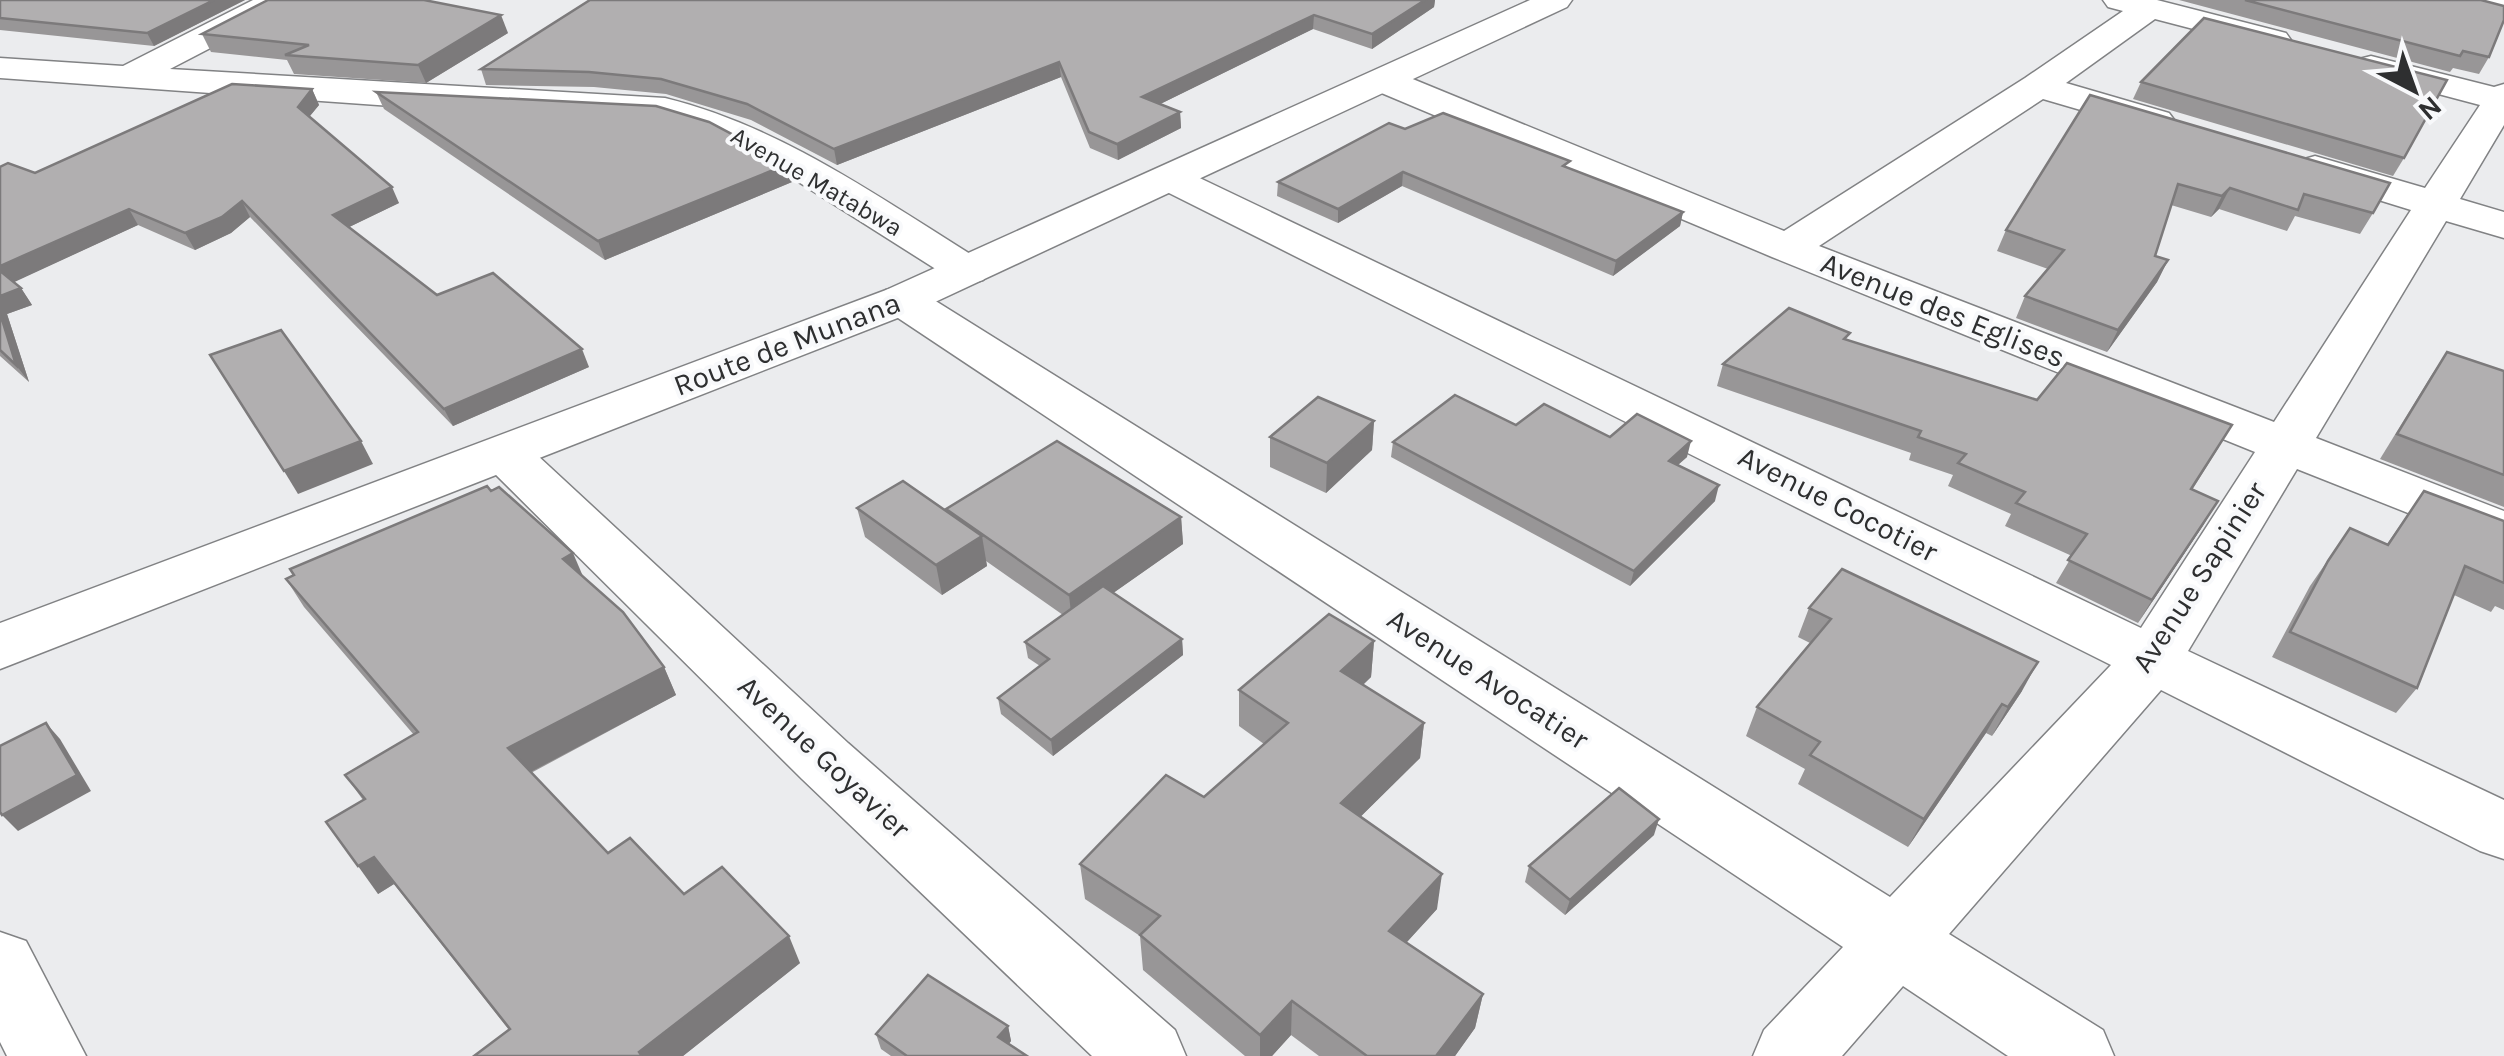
<svg xmlns="http://www.w3.org/2000/svg" width="2504" height="1056" font-family="Karla,sans-serif">
<style>
.lines{fill:none;stroke-linecap:round;stroke-linejoin:round}
.minor-casing{stroke:#818284;stroke-width:3}
.major-casing{stroke:#818284;stroke-width:3}
.minor{fill:#fff;fill-rule:evenodd}
.major{fill:#fff;fill-rule:evenodd}
.wall{fill:#989697}
.shaded-wall{fill:#7c7a7b}
.building{fill:#b1afb0;stroke:#7c7a7b;stroke-width:2.5}
.labels{text-anchor:middle;stroke-width:8;stroke-linejoin:round;paint-order:stroke}
.far-street-label{font-size:25px;fill:#2e2f30;stroke:#f8f9fb}
.street-label{font-size:30px;fill:#2e2f30;stroke:#f8f9fb}
</style>
<rect width="100%" height="100%" fill="#ebecee"/>
<g class="lines">
<g class="minor-casing">
<g id="minor">
<path d="M 253,0 L 294,0 L 289,7 L 170,69 L 665,98 C 783,127 881,199 983,262 L 990,271 L 983,280 L 968,284 L 953,280 L 767,162 L 715,136 L 662,120 L 562,112 L 434,109 L 0,78 L 0,58 L 123,66 Z"/>
<path d="M 2103,0 L 2157,0 L 2286,33 L 2291,40 L 2286,47 L 2274,50 L 2155,19 L 2066,83 L 2169,113 L 2175,121 L 2169,129 L 2156,132 L 2043,99 L 1819,246 L 2274,422 L 2411,210 L 2301,176 L 2295,168 L 2301,160 L 2315,156 L 2425,188 L 2480,105 L 2359,73 L 2354,66 L 2359,59 L 2371,56 L 2494,87 L 2504,84 L 2504,125 L 2460,199 L 2504,212 L 2504,238 L 2446,221 L 2316,438 L 2504,511 L 2504,551 L 2297,469 L 2188,651 L 2504,800 L 2504,859 L 2480,851 L 2161,690 L 1949,934 L 2103,1030 L 2114,1056 L 2008,1056 L 1903,986 L 1842,1056 L 1753,1056 L 1764,1030 L 1843,947 L 886,310 L 879,300 L 886,290 L 902,286 L 918,290 L 1890,897 L 2111,665 L 1157,187 L 1151,179 L 1157,171 L 1171,167 L 1185,171 L 2141,628 L 2255,452 L 1772,257 L 1372,89 L 1367,81 L 1372,73 L 1385,70 L 1398,73 L 1784,231 L 2025,78 L 2123,11 L 2108,7 Z"/>
<path d="M 2471,0 L 2504,0 L 2504,14 L 2476,7 Z"/>
<path d="M 505,438 L 523,442 L 848,743 L 1175,1030 L 1186,1056 L 1092,1056 L 802,779 L 487,466 L 479,454 L 487,442 Z"/>
<path d="M 0,932 L 26,941 L 86,1056 L 7,1056 L 0,1042 Z"/>
</g>
</g>
<g class="major-casing">
<path id="major" d="M 1530,0 L 1572,0 L 1567,7 L 918,310 L 0,669 L 0,623 L 886,290 Z"/>
</g>
<use href="#minor" class="minor"/>
<use href="#major" class="major"/>
</g>
<g class="wall">
<path d="M 0,0 L 245,0 L 154,46 L 0,30 Z"/>
<path d="M 590,0 L 1435,0 L 1434,7 L 1372,49 L 1313,29 L 1160,104 L 1180,112 L 1181,128 L 1118,160 L 1090,148 L 1061,77 L 837,165 L 751,120 L 666,94 L 594,87 L 486,85 L 481,69 Z"/>
<path d="M 2179,0 L 2481,0 L 2489,57 L 2479,74 L 2453,68 L 2450,72 Z"/>
<path d="M 508,33 L 426,83 L 294,74 L 287,60 L 211,52 L 202,34 Z"/>
<path d="M 2141,82 L 2404,158 L 2393,176 L 2133,99 Z"/>
<path d="M 312,89 L 319,105 L 309,117 L 399,203 L 349,227 L 437,295 L 589,367 L 453,426 L 250,217 L 231,233 L 195,250 L 138,225 L 13,282 L 21,288 L 32,305 L 7,314 L 29,382 L 0,356 L 0,167 L 35,173 Z"/>
<path d="M 376,92 L 792,182 L 605,260 L 384,109 Z"/>
<path d="M 2090,95 L 2373,213 L 2360,234 L 2295,216 L 2287,231 L 2219,209 L 2211,217 L 2171,205 L 2155,256 L 2168,260 L 2157,282 L 2107,352 L 2016,318 L 2025,296 L 2048,269 L 1997,251 L 2006,230 Z"/>
<path d="M 1405,129 L 1568,168 L 1683,212 L 1680,226 L 1613,276 L 1402,186 L 1338,223 L 1277,196 L 1278,182 Z"/>
<path d="M 1848,340 L 2037,400 L 2219,447 L 2192,490 L 2204,524 L 2138,623 L 2056,583 L 2072,556 L 2005,526 L 2011,514 L 1948,486 L 1953,475 L 1909,460 L 1911,453 L 1717,386 L 1723,364 Z"/>
<path d="M 2447,352 L 2504,371 L 2504,507 L 2380,459 L 2431,376 Z"/>
<path d="M 1374,421 L 1372,450 L 1326,493 L 1270,467 L 1270,437 Z"/>
<path d="M 1516,425 L 1610,437 L 1687,457 L 1678,465 L 1715,501 L 1630,586 L 1391,457 L 1393,442 Z"/>
<path d="M 491,491 L 584,578 L 664,667 L 676,695 L 531,773 L 608,853 L 684,894 L 800,963 L 683,1056 L 474,1056 L 509,1030 L 394,884 L 378,894 L 363,800 L 345,775 L 414,735 L 304,607 L 286,579 Z"/>
<path d="M 2424,491 L 2504,521 L 2504,610 L 2495,606 L 2491,612 L 2454,595 L 2417,688 L 2396,713 L 2272,657 L 2310,586 L 2350,528 L 2387,544 Z"/>
<path d="M 857,508 L 947,512 L 946,509 L 1181,517 L 1183,544 L 1113,593 L 1182,639 L 1183,655 L 1053,756 L 1001,714 L 998,698 L 1040,666 L 1028,658 L 1025,642 L 1063,615 L 986,561 L 987,566 L 942,595 L 865,537 Z"/>
<path d="M 1809,608 L 2022,691 L 1992,736 L 1986,733 L 1908,847 L 1798,784 L 1805,769 L 1746,736 L 1757,707 L 1810,643 L 1798,637 Z"/>
<path d="M 1374,641 L 1371,677 L 1363,685 L 1424,723 L 1420,758 L 1360,817 L 1437,909 L 1406,943 L 1483,994 L 1475,1028 L 1455,1056 L 1319,1056 L 1291,1035 L 1272,1056 L 1245,1056 L 1143,970 L 1140,936 L 1085,899 L 1080,864 L 1204,797 L 1264,744 L 1239,726 L 1239,690 Z"/>
<path d="M 1654,835 L 1565,915 L 1525,882 L 1529,866 Z"/>
<path d="M 1008,1026 L 1011,1041 L 1009,1044 L 1027,1056 L 891,1056 L 881,1049 L 876,1034 Z"/>
</g>
<g class="shaded-wall">
<path d="M 214,0 L 245,0 L 154,46 L 147,33 Z"/>
<path d="M 1425,0 L 1435,0 L 1434,7 L 1372,49 L 1372,34 Z"/>
<path d="M 501,15 L 508,33 L 426,83 L 418,65 Z"/>
<path d="M 1314,15 L 1313,29 L 1142,113 L 1142,97 Z"/>
<path d="M 1059,62 L 1061,77 L 837,165 L 834,149 Z"/>
<path d="M 312,89 L 319,105 L 305,122 L 298,107 Z"/>
<path d="M 1180,112 L 1181,128 L 1118,160 L 1117,144 Z"/>
<path d="M 788,164 L 792,182 L 605,260 L 598,241 Z"/>
<path d="M 1403,172 L 1402,186 L 1338,223 L 1338,209 Z"/>
<path d="M 392,187 L 399,203 L 341,231 L 333,215 Z"/>
<path d="M 2230,188 L 2219,209 L 2211,217 L 2222,196 Z"/>
<path d="M 242,201 L 250,217 L 231,233 L 195,250 L 185,233 Z"/>
<path d="M 129,209 L 138,225 L 8,285 L 0,274 L 0,266 Z"/>
<path d="M 1683,212 L 1680,226 L 1613,276 L 1616,261 Z"/>
<path d="M 2168,260 L 2157,282 L 2107,352 L 2118,330 Z"/>
<path d="M 21,288 L 32,305 L 7,314 L 29,382 L 16,365 L 0,313 L 0,296 Z"/>
<path d="M 582,349 L 589,367 L 453,426 L 444,409 Z"/>
<path d="M 1374,421 L 1372,450 L 1326,493 L 1327,463 Z"/>
<path d="M 361,441 L 373,464 L 298,494 L 284,471 Z"/>
<path d="M 1691,441 L 1687,457 L 1665,476 L 1669,461 Z"/>
<path d="M 1719,485 L 1715,501 L 1630,586 L 1634,571 Z"/>
<path d="M 2218,501 L 2204,524 L 2138,623 L 2152,600 Z"/>
<path d="M 1181,517 L 1183,544 L 1072,622 L 1069,595 Z"/>
<path d="M 982,536 L 987,566 L 942,595 L 936,565 Z"/>
<path d="M 573,553 L 585,581 L 563,559 Z"/>
<path d="M 1182,639 L 1183,655 L 1053,756 L 1051,740 Z"/>
<path d="M 1374,641 L 1371,677 L 1339,707 L 1341,671 Z"/>
<path d="M 2038,662 L 2022,691 L 1992,736 L 2008,707 Z"/>
<path d="M 664,667 L 676,695 L 523,776 L 508,748 Z"/>
<path d="M 2002,704 L 1986,733 L 1908,847 L 1924,819 Z"/>
<path d="M 46,723 L 60,739 L 91,791 L 18,831 L 2,815 Z"/>
<path d="M 1424,723 L 1420,758 L 1338,839 L 1341,803 Z"/>
<path d="M 1659,819 L 1654,835 L 1565,915 L 1570,900 Z"/>
<path d="M 374,857 L 394,884 L 378,894 L 358,866 Z"/>
<path d="M 1442,874 L 1437,909 L 1385,966 L 1389,931 Z"/>
<path d="M 789,936 L 800,963 L 683,1056 L 641,1056 L 639,1052 Z"/>
<path d="M 1483,994 L 1475,1028 L 1455,1056 L 1436,1056 Z"/>
<path d="M 1292,1001 L 1291,1035 L 1272,1056 L 1260,1056 L 1260,1035 Z"/>
<path d="M 1008,1026 L 1011,1041 L 1002,1052 L 998,1037 Z"/>
</g>
<g class="building">
<path d="M 0,0 L 214,0 L 147,33 L 0,18 Z"/>
<path d="M 268,0 L 424,0 L 501,15 L 418,65 L 285,55 L 309,45 L 202,34 Z"/>
<path d="M 590,0 L 1425,0 L 1372,34 L 1314,15 L 1142,97 L 1180,112 L 1117,144 L 1089,132 L 1059,62 L 834,149 L 747,104 L 661,79 L 589,72 L 481,69 Z"/>
<path d="M 2245,0 L 2481,0 L 2504,6 L 2504,20 L 2489,57 L 2463,51 L 2460,56 Z"/>
<path d="M 2204,18 L 2447,80 L 2404,158 L 2141,82 Z"/>
<path d="M 232,84 L 312,89 L 298,107 L 392,187 L 333,215 L 437,295 L 493,273 L 582,349 L 444,409 L 242,201 L 222,217 L 185,233 L 129,209 L 0,266 L 0,167 L 8,163 L 35,173 Z"/>
<path d="M 376,92 L 656,106 L 709,122 L 788,164 L 598,241 Z"/>
<path d="M 2090,95 L 2390,183 L 2373,213 L 2304,194 L 2298,210 L 2230,188 L 2222,196 L 2178,184 L 2155,256 L 2168,260 L 2118,330 L 2025,296 L 2064,250 L 2006,230 Z"/>
<path d="M 1443,113 L 1570,161 L 1563,166 L 1683,212 L 1616,261 L 1403,172 L 1338,209 L 1278,182 L 1389,123 L 1405,129 Z"/>
<path d="M 0,271 L 21,288 L 0,296 Z"/>
<path d="M 1789,308 L 1850,333 L 1844,339 L 2037,400 L 2067,363 L 2232,425 L 2191,489 L 2218,501 L 2152,600 L 2068,560 L 2087,534 L 2016,503 L 2025,492 L 1958,463 L 1966,454 L 1918,437 L 1921,431 L 1723,364 Z"/>
<path d="M 0,313 L 16,365 L 0,350 Z"/>
<path d="M 281,330 L 361,441 L 284,471 L 210,355 Z"/>
<path d="M 2447,352 L 2504,371 L 2504,475 L 2397,434 Z"/>
<path d="M 1455,395 L 1516,425 L 1544,404 L 1610,437 L 1637,414 L 1691,441 L 1669,461 L 1719,485 L 1634,571 L 1393,442 Z"/>
<path d="M 1318,397 L 1374,421 L 1327,463 L 1270,437 Z"/>
<path d="M 1057,441 L 1181,517 L 1069,595 L 946,509 Z"/>
<path d="M 903,481 L 982,536 L 936,565 L 857,508 Z"/>
<path d="M 487,486 L 491,491 L 499,487 L 573,553 L 563,559 L 623,612 L 664,667 L 508,748 L 608,853 L 630,838 L 684,894 L 722,867 L 789,936 L 639,1052 L 642,1056 L 474,1056 L 510,1029 L 374,857 L 358,866 L 326,822 L 365,799 L 345,775 L 418,732 L 286,579 L 294,575 L 290,569 Z"/>
<path d="M 2424,491 L 2504,521 L 2504,583 L 2465,566 L 2417,688 L 2290,632 L 2328,561 L 2350,528 L 2388,545 Z"/>
<path d="M 1842,569 L 2038,662 L 2008,707 L 2002,704 L 1924,819 L 1810,755 L 1820,742 L 1757,707 L 1831,619 L 1809,608 Z"/>
<path d="M 1103,586 L 1182,639 L 1051,740 L 998,698 L 1049,659 L 1025,642 Z"/>
<path d="M 1329,614 L 1374,641 L 1341,671 L 1424,723 L 1341,803 L 1442,874 L 1389,931 L 1483,994 L 1436,1056 L 1367,1056 L 1292,1001 L 1260,1035 L 1140,935 L 1160,916 L 1080,864 L 1166,775 L 1204,797 L 1288,723 L 1239,690 Z"/>
<path d="M 46,723 L 77,775 L 2,815 L 0,812 L 0,746 Z"/>
<path d="M 1619,788 L 1659,819 L 1570,900 L 1529,866 Z"/>
<path d="M 928,975 L 1008,1026 L 998,1037 L 1027,1056 L 907,1056 L 876,1034 Z"/>
</g>
<g class="labels">
<g class="far-street-label">
<text transform="translate(817 181) rotate(30)" y="9">Avenue Matabwa</text>
</g>
<g class="street-label">
<text transform="translate(1943 310) rotate(22)" y="10">Avenue des Eglises</text>
<text transform="translate(787 344) rotate(-21)" y="10">Route de Munana</text>
<text transform="translate(1838 504) rotate(27)" y="10">Avenue Cocotier</text>
<text transform="translate(2199 577) rotate(-57)" y="10">Avenue Sapinier</text>
<text transform="translate(1488 679) rotate(33)" y="10">Avenue Avocatier</text>
<text transform="translate(824 757) rotate(43)" y="10">Avenue Goyavier</text>
</g>
</g>
<g transform="translate(2414 90) rotate(139)" stroke="#f8f9fb" stroke-width="8" paint-order="stroke">
<path d="M0-8L18 38L0 25L-18 38Z" fill="#2e2f30"/>
<text y="-15" font-size="28" font-weight="bold" text-anchor="middle" fill="#2e2f30">N</text>
</g>
</svg>
